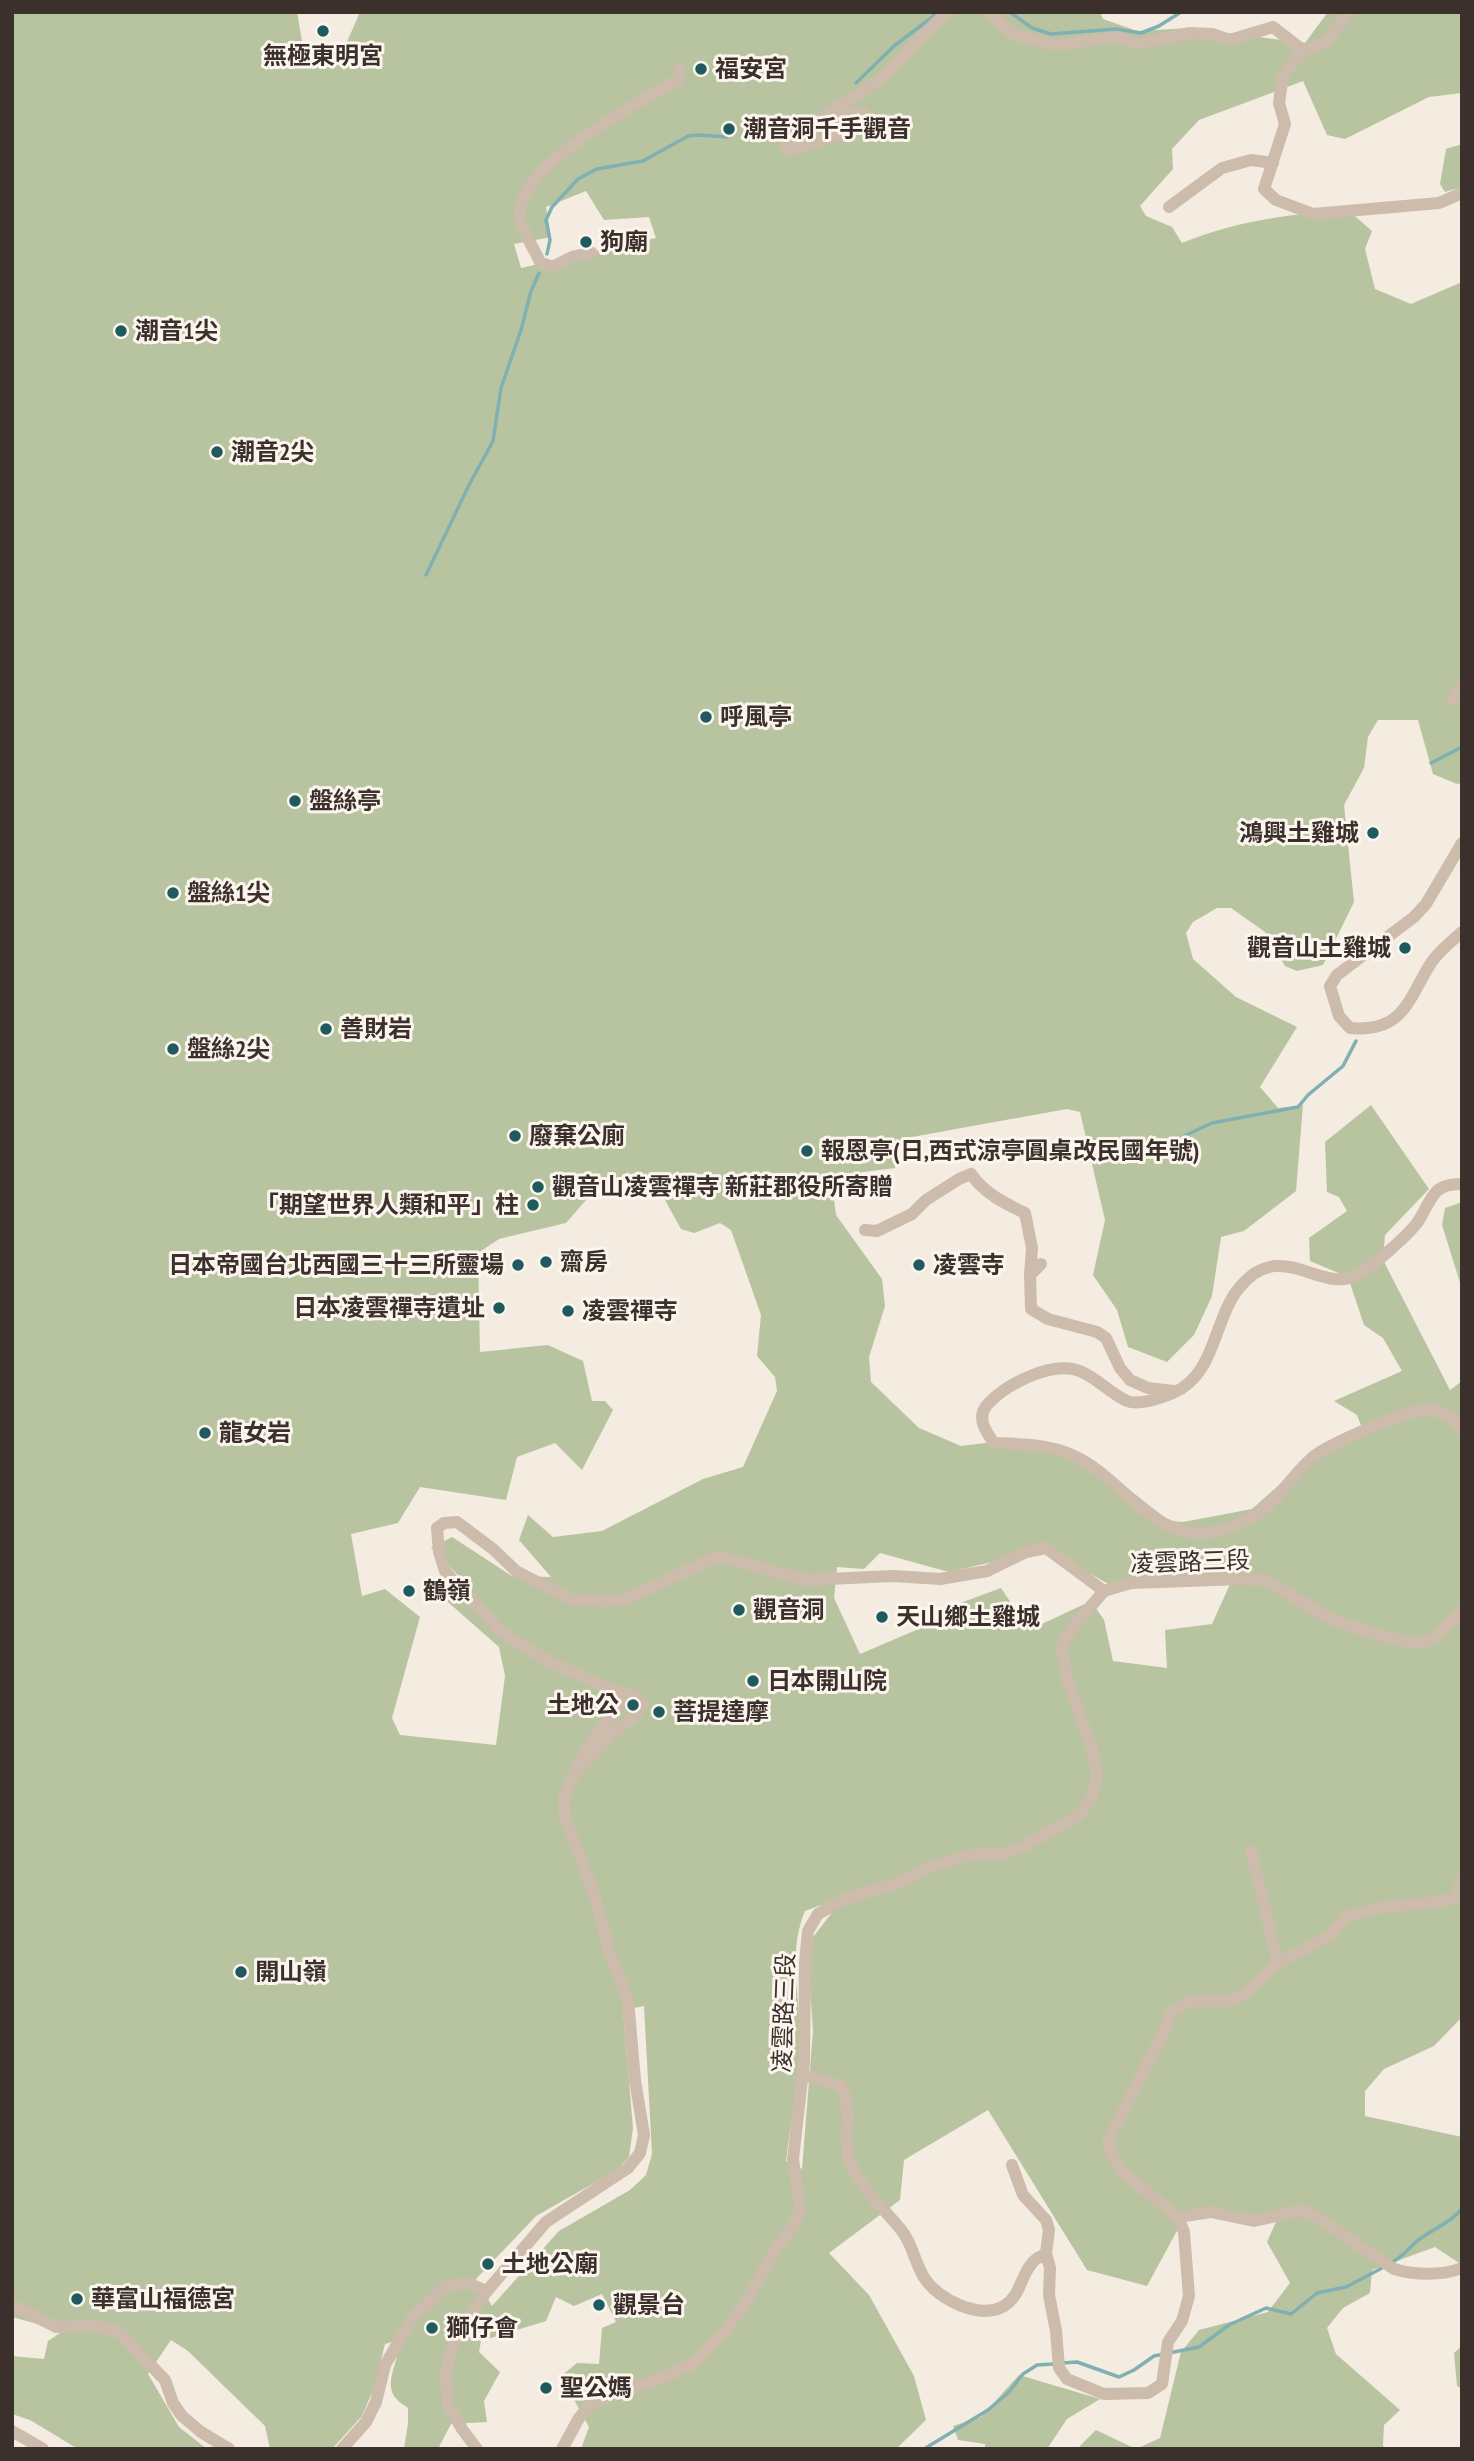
<svg xmlns="http://www.w3.org/2000/svg" width="1474" height="2461" font-family="'PT Sans Narrow','Noto Sans TC',sans-serif">
<style>
.green{fill:#b8c4a0;fill-rule:evenodd}
.lines{fill:none;stroke-linecap:round;stroke-linejoin:round}
.stream{stroke:#7fb0b2;stroke-width:3.5}
.minor{stroke:#cdbbac;stroke-width:12}
.poi-dot{fill:#1f5a5e;stroke:#fbf5ee;stroke-width:2.5}
.labels{text-anchor:middle;stroke-width:6;stroke-linejoin:round;paint-order:stroke}
.poi-label{font-size:24px;font-weight:bold;fill:#3b302b;stroke:#fbf5ee;text-anchor:start}
.street-label{font-size:24px;fill:#3b302b;stroke:#fbf5ee}
</style>
<rect width="100%" height="100%" fill="#f4ebe1"/>
<g class="green">
<path d="M 12,12 L 297,12 L 303,47 L 343,51 L 360,12 L 1100,12 L 1103,19 L 1137,31 L 1190,28 L 1305,43 L 1328,12 L 1462,12 L 1462,93 L 1429,97 L 1345,139 L 1327,135 L 1303,81 L 1199,120 L 1172,149 L 1173,169 L 1140,206 L 1146,216 L 1172,227 L 1182,243 C 1235,221 1292,213 1349,211 L 1372,231 L 1365,249 L 1375,289 L 1411,304 L 1462,282 L 1462,783 L 1457,784 L 1433,774 L 1418,720 L 1378,720 L 1368,737 L 1364,768 L 1344,805 L 1354,902 L 1323,965 L 1297,971 L 1285,966 L 1265,932 L 1231,908 L 1217,908 L 1193,922 L 1186,933 L 1193,959 L 1236,997 L 1297,1027 L 1260,1087 L 1278,1108 L 1303,1105 L 1296,1191 L 1244,1231 L 1221,1237 L 1212,1296 L 1194,1335 L 1167,1362 L 1128,1347 L 1117,1310 L 1093,1275 L 1105,1220 L 1080,1112 L 1067,1109 L 912,1137 L 899,1142 L 895,1168 L 831,1176 L 836,1215 L 882,1279 L 885,1306 L 869,1357 L 871,1382 L 919,1428 L 961,1446 L 1019,1439 L 1109,1474 L 1169,1521 L 1183,1522 L 1252,1509 L 1305,1462 L 1362,1428 L 1357,1415 L 1334,1401 L 1402,1371 L 1383,1338 L 1364,1325 L 1348,1277 L 1310,1261 L 1309,1238 L 1347,1211 L 1339,1197 L 1327,1192 L 1325,1142 L 1371,1105 L 1429,1189 L 1385,1235 L 1383,1260 L 1450,1390 L 1462,1381 L 1462,2017 L 1434,2046 L 1384,2069 L 1365,2091 L 1365,2116 L 1462,2137 L 1462,2265 L 1435,2247 L 1372,2270 L 1370,2293 L 1343,2308 L 1327,2328 L 1336,2354 L 1400,2410 L 1384,2425 L 1383,2446 L 1386,2449 L 1077,2449 L 1096,2430 L 1136,2449 L 1160,2438 L 1181,2352 L 1199,2330 L 1268,2312 L 1290,2283 L 1267,2242 L 1278,2217 L 1185,2216 L 1147,2286 L 1087,2270 L 988,2110 L 904,2160 L 900,2200 L 829,2253 L 869,2295 L 914,2376 L 926,2420 L 896,2449 L 581,2449 L 589,2427 L 561,2376 L 577,2363 L 599,2364 L 602,2328 L 616,2322 L 602,2294 L 574,2306 L 556,2297 L 546,2321 L 481,2341 L 479,2352 L 500,2372 L 484,2401 L 487,2422 L 451,2424 L 438,2449 L 404,2449 L 408,2423 L 408,2408 C 404,2405 397,2401 394,2396 C 384,2380 401,2358 399,2340 L 385,2344 L 374,2388 L 362,2416 L 332,2449 L 270,2449 L 265,2426 L 188,2351 L 171,2340 L 148,2374 L 179,2427 L 207,2449 L 78,2449 L 30,2420 L 12,2414 L 12,2356 L 44,2359 L 48,2341 L 63,2331 L 12,2317 ZM 586,191 L 604,220 L 649,217 L 656,238 L 521,268 L 514,244 L 551,237 L 546,207 ZM 630,1180 L 655,1182 L 681,1229 L 694,1233 L 720,1223 L 731,1230 L 761,1315 L 757,1356 L 775,1377 L 777,1391 L 743,1467 L 703,1479 L 602,1531 L 553,1537 L 528,1515 L 519,1540 L 551,1577 L 512,1576 L 452,1537 L 431,1548 L 466,1583 L 440,1595 L 499,1647 L 505,1676 L 496,1745 L 400,1735 L 392,1718 L 420,1617 L 385,1589 L 362,1596 L 351,1534 L 398,1523 L 420,1487 L 506,1500 L 517,1457 L 555,1443 L 582,1470 L 613,1410 L 605,1401 L 592,1401 L 583,1361 L 548,1345 L 480,1352 L 478,1253 L 499,1239 L 566,1223 L 592,1193 ZM 1048,1549 L 1117,1589 L 1231,1582 L 1212,1624 L 1165,1630 L 1167,1668 L 1113,1661 L 1104,1620 L 1091,1601 L 1029,1630 L 1001,1588 L 920,1618 L 921,1628 L 860,1654 L 834,1598 L 837,1567 L 864,1569 L 880,1553 L 949,1572 ZM 840,1902 L 807,1945 L 813,2031 L 802,2169 L 786,2161 C 790,2124 799,2086 800,2049 C 802,2002 786,1956 805,1911 L 821,1905 ZM 644,2006 L 652,2154 L 646,2175 L 630,2190 L 559,2231 L 492,2306 L 476,2279 L 536,2216 L 617,2170 L 629,2157 L 633,2128 L 623,2010 Z"/>
<path d="M 1462,144 L 1462,187 L 1445,192 L 1440,184 L 1446,149 Z"/>
<path d="M 1462,1202 L 1462,1289 L 1442,1225 L 1445,1208 Z"/>
<path d="M 1462,2346 L 1462,2389 L 1457,2386 L 1454,2353 Z"/>
<path d="M 1019,2375 L 1100,2399 L 1067,2419 L 1047,2449 L 985,2449 L 985,2444 L 958,2440 L 953,2426 L 981,2417 Z"/>
</g>
<g class="lines">
<g class="stream">
<path d="M 1010,12 L 1032,28 L 1051,34 L 1116,29 L 1141,33 L 1159,26 L 1181,12"/>
<path d="M 856,83 L 894,46 L 939,12"/>
<path d="M 547,254 L 550,240 L 546,220 L 552,207 L 578,179 L 597,169 L 643,161 L 688,136 L 699,135 L 727,137"/>
<path d="M 426,575 L 469,485 L 493,441 L 501,388 L 521,330 L 531,291 L 539,273"/>
<path d="M 1431,763 L 1462,747"/>
<path d="M 1164,1150 L 1182,1137 L 1212,1123 L 1298,1107 L 1308,1095 L 1343,1066 L 1356,1041"/>
<path d="M 1391,2263 C 1402,2257 1407,2250 1416,2242 C 1431,2229 1447,2226 1462,2209"/>
<path d="M 1062,2363 L 1077,2362 L 1119,2377 L 1134,2370 L 1154,2356 L 1199,2347 L 1229,2325 L 1266,2308 L 1291,2314 L 1317,2293 L 1346,2287 L 1384,2267"/>
<path d="M 924,2449 L 988,2410 L 1009,2392 L 1023,2374 L 1037,2365 L 1054,2364"/>
</g>
<g class="minor">
<path d="M 989,12 L 1014,35 L 1055,45 L 1119,37 L 1135,44 L 1190,33 L 1212,34 L 1230,40 L 1273,27 L 1304,51 L 1326,42 L 1349,12"/>
<path d="M 1304,51 L 1283,75 L 1279,103 L 1285,124 L 1264,189 L 1276,200 L 1313,214 L 1439,203 L 1462,193"/>
<path d="M 791,122 L 785,142 L 787,151 L 854,130 L 866,119 L 863,113 L 846,113 L 811,127 C 832,107 860,96 882,77 C 905,57 926,28 949,12"/>
<path d="M 1169,207 L 1222,168 L 1251,160 L 1273,163"/>
<path d="M 592,253 L 572,257 L 552,267 L 540,262 C 534,248 522,232 520,217 C 513,167 642,101 679,79 L 680,69"/>
<path d="M 1452,699 L 1462,686"/>
<path d="M 1462,843 L 1426,904 L 1414,917 L 1337,975 L 1330,986 L 1339,1016 L 1350,1028 C 1404,1033 1408,999 1431,963 C 1439,951 1452,941 1462,932"/>
<path d="M 1462,1184 C 1453,1184 1443,1185 1437,1191 C 1429,1199 1424,1213 1417,1223 C 1408,1235 1371,1268 1357,1275 C 1320,1295 1281,1236 1239,1288 C 1213,1320 1216,1375 1173,1393 C 1161,1398 1140,1406 1127,1401 C 1111,1394 1098,1379 1082,1372 C 1054,1359 1006,1384 987,1405 C 976,1418 986,1432 994,1443 C 1020,1444 1048,1444 1072,1455 C 1122,1476 1156,1547 1217,1531 C 1234,1526 1252,1520 1265,1508 C 1283,1493 1295,1472 1313,1457 C 1329,1444 1404,1411 1425,1410 C 1439,1409 1452,1418 1462,1428"/>
<path d="M 865,1230 L 877,1231 L 912,1214 L 926,1200 L 959,1179 L 971,1174 C 984,1193 1004,1203 1025,1213 L 1032,1248 L 1030,1275"/>
<path d="M 1041,1264 L 1030,1275 L 1031,1309 L 1048,1319 L 1097,1332 L 1106,1338 L 1120,1368 L 1130,1380 L 1148,1388 L 1173,1391"/>
<path d="M 575,1774 L 610,1736 L 634,1717 L 643,1704 L 636,1696 L 612,1690 L 546,1660 L 501,1632 L 445,1571 L 439,1552 L 437,1528 L 444,1523 L 457,1522 L 493,1549 L 516,1571 L 570,1599 L 602,1601 L 624,1600 L 718,1556 L 806,1580 L 893,1576 L 940,1579 L 987,1571 L 1026,1552 L 1046,1548 L 1104,1591"/>
<path d="M 1251,1851 L 1278,1963"/>
<path d="M 803,2075 L 841,2086 C 854,2107 842,2135 849,2158 C 856,2185 885,2209 902,2231 C 913,2245 915,2264 925,2279 C 939,2300 980,2320 1004,2306 C 1021,2296 1021,2274 1033,2262 C 1036,2258 1043,2256 1046,2253 L 1050,2268 L 1049,2295 L 1056,2331 L 1059,2368 L 1067,2379 L 1104,2394 L 1148,2393 L 1162,2384 L 1168,2342 L 1182,2321 L 1189,2296 L 1184,2232 L 1178,2217 L 1124,2173 L 1110,2152 L 1108,2140 L 1167,2025 L 1170,2014 L 1188,2001 L 1231,2001 L 1244,1994 L 1278,1963 L 1331,1935 L 1345,1917 L 1378,1908 L 1444,1901 L 1455,1897 L 1462,1879"/>
<path d="M 1012,2165 L 1023,2195 L 1046,2220 L 1049,2230 L 1046,2253"/>
<path d="M 1178,2217 L 1211,2212 L 1254,2221 L 1302,2210 L 1314,2215 L 1394,2269 C 1414,2275 1442,2276 1462,2268"/>
<path d="M 12,2305 L 56,2327 L 93,2326 L 118,2331 L 165,2380 L 173,2403 L 182,2416 L 201,2432 L 229,2449"/>
<path d="M 12,2431 L 43,2449"/>
<path d="M 342,2449 L 366,2422 L 376,2402 L 385,2365 L 413,2317 L 446,2286 L 467,2283 L 487,2291"/>
<path d="M 477,2449 L 462,2429 L 448,2405 L 446,2375 L 451,2350 L 460,2329 L 487,2291 L 546,2222 L 628,2168 L 640,2153 L 644,2135 L 635,2080 L 628,2000 L 610,1954 L 596,1899 L 565,1818 L 564,1797 L 585,1751 L 621,1701 L 612,1690"/>
<path d="M 562,2449 L 579,2418 L 593,2402 L 662,2378 L 696,2362 L 724,2332 L 746,2302 L 774,2251 L 794,2225 L 800,2208 L 793,2159 L 804,2062 L 805,1963 L 808,1931 L 818,1914 L 844,1899 L 899,1883 L 928,1868 L 952,1860 L 975,1854 L 1007,1853 L 1023,1847 L 1079,1815 L 1092,1798 L 1097,1774 L 1091,1746 L 1067,1679 L 1062,1652 L 1063,1643 L 1073,1627 L 1104,1591 L 1131,1583 L 1242,1579 L 1267,1581 L 1329,1618 L 1368,1632 L 1408,1642 L 1425,1642 L 1440,1634 L 1462,1610"/>
</g>
</g>
<g class="poi-dot">
<circle cx="323" cy="31" r="7"/>
<circle cx="701" cy="69" r="7"/>
<circle cx="729" cy="129" r="7"/>
<circle cx="586" cy="242" r="7"/>
<circle cx="121" cy="331" r="7"/>
<circle cx="217" cy="452" r="7"/>
<circle cx="706" cy="717" r="7"/>
<circle cx="295" cy="801" r="7"/>
<circle cx="1373" cy="833" r="7"/>
<circle cx="173" cy="893" r="7"/>
<circle cx="1405" cy="948" r="7"/>
<circle cx="326" cy="1029" r="7"/>
<circle cx="173" cy="1049" r="7"/>
<circle cx="515" cy="1136" r="7"/>
<circle cx="807" cy="1151" r="7"/>
<circle cx="538" cy="1187" r="7"/>
<circle cx="533" cy="1205" r="7"/>
<circle cx="546" cy="1262" r="7"/>
<circle cx="518" cy="1265" r="7"/>
<circle cx="919" cy="1265" r="7"/>
<circle cx="499" cy="1308" r="7"/>
<circle cx="568" cy="1311" r="7"/>
<circle cx="205" cy="1433" r="7"/>
<circle cx="409" cy="1591" r="7"/>
<circle cx="739" cy="1610" r="7"/>
<circle cx="882" cy="1617" r="7"/>
<circle cx="753" cy="1681" r="7"/>
<circle cx="633" cy="1705" r="7"/>
<circle cx="659" cy="1712" r="7"/>
<circle cx="241" cy="1972" r="7"/>
<circle cx="488" cy="2264" r="7"/>
<circle cx="77" cy="2299" r="7"/>
<circle cx="599" cy="2305" r="7"/>
<circle cx="432" cy="2328" r="7"/>
<circle cx="546" cy="2388" r="7"/>
</g>
<g class="labels">
<g class="poi-label">
<text x="323" y="64" text-anchor="middle">無極東明宮</text>
<text x="715" y="77">福安宮</text>
<text x="743" y="137">潮音洞千手觀音</text>
<text x="600" y="250">狗廟</text>
<text x="135" y="339">潮音1尖</text>
<text x="231" y="460">潮音2尖</text>
<text x="720" y="725">呼風亭</text>
<text x="309" y="809">盤絲亭</text>
<text x="1359" y="841" text-anchor="end">鴻興土雞城</text>
<text x="187" y="901">盤絲1尖</text>
<text x="1391" y="956" text-anchor="end">觀音山土雞城</text>
<text x="340" y="1037">善財岩</text>
<text x="187" y="1057">盤絲2尖</text>
<text x="529" y="1144">廢棄公廁</text>
<text x="821" y="1159">報恩亭(日,西式涼亭圓桌改民國年號)</text>
<text x="552" y="1195">觀音山凌雲禪寺 新莊郡役所寄贈</text>
<text x="519" y="1213" text-anchor="end">「期望世界人類和平」柱</text>
<text x="560" y="1270">齋房</text>
<text x="504" y="1273" text-anchor="end">日本帝國台北西國三十三所靈場</text>
<text x="933" y="1273">凌雲寺</text>
<text x="485" y="1316" text-anchor="end">日本凌雲禪寺遺址</text>
<text x="582" y="1319">凌雲禪寺</text>
<text x="219" y="1441">龍女岩</text>
<text x="423" y="1599">鶴嶺</text>
<text x="753" y="1618">觀音洞</text>
<text x="896" y="1625">天山鄉土雞城</text>
<text x="767" y="1689">日本開山院</text>
<text x="619" y="1713" text-anchor="end">土地公</text>
<text x="673" y="1720">菩提達摩</text>
<text x="255" y="1980">開山嶺</text>
<text x="502" y="2272">土地公廟</text>
<text x="91" y="2307">華富山福德宮</text>
<text x="613" y="2313">觀景台</text>
<text x="446" y="2336">獅仔會</text>
<text x="560" y="2396">聖公媽</text>
</g>
<g class="street-label">
<text transform="translate(1190 1562) rotate(-2)" y="8">凌雲路三段</text>
<text transform="translate(784 2013) rotate(-88)" y="8">凌雲路三段</text>
</g>
</g>
<rect width="1474" height="2461" fill="none" stroke="#3b302b" stroke-width="28"/>
</svg>
